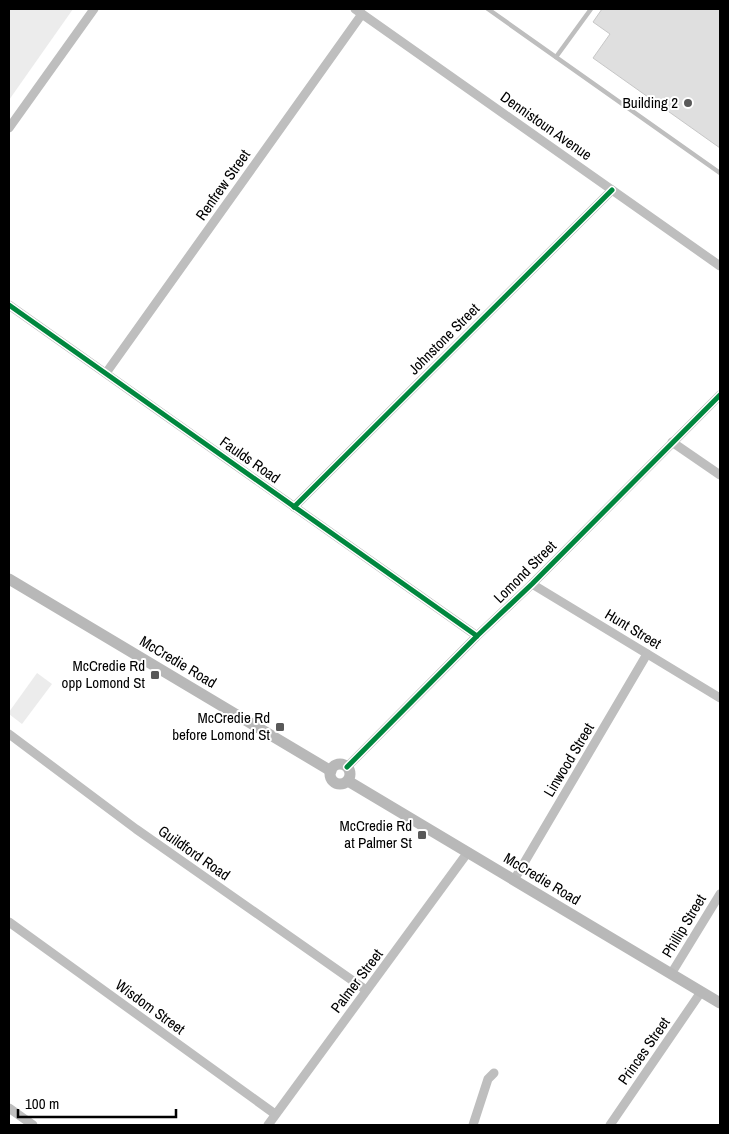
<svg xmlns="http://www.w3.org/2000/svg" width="729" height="1134" font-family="'Archivo Narrow',sans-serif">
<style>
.green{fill:#ececec}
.building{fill:#dfdfdf;stroke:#c7c7c7}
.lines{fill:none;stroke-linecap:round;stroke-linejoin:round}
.service{stroke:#bebebe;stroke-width:4.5}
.minor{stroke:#bebebe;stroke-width:9}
.secondary{stroke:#b8b8b8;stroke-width:11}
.cycleway-casing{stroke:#fff;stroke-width:8}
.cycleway{stroke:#00873e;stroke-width:5}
.poi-dot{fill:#595959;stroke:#fff;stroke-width:2}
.labels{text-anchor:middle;stroke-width:4;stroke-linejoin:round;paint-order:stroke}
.poi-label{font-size:15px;fill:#000;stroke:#fff;text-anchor:end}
.street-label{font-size:15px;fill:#000;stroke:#fff}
</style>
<rect width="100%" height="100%" fill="#fff"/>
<g class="green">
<path d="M 9,9 L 73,9 L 9,100 Z"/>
<path d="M 37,673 L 52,684 L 22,724 L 9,714 L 9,712 Z"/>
</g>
<path class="building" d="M 602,9 L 720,9 L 720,148 L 593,58 L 610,34 L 593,22 Z"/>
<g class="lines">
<g class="service">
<path d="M 488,9 L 720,173"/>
<path d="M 556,57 L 591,9"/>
</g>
<g class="minor">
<path d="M 355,9 L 720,266"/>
<path d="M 9,128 L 94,9"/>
<path d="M 9,305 L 477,636"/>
<path d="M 106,373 L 362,14"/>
<path d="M 672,442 L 720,475"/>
<path d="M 294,507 L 612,190"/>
<path d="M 532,584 L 720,698"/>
<path d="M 9,734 L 136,829 L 366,990"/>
<path d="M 347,767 L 477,636 L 532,584 L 720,395"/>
<path d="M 514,880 L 647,654"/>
<path d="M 9,922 L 275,1114"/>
<path d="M 671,974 L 720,894"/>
<path d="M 9,1108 L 33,1125"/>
<path d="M 268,1125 L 468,852"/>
<path d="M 473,1125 L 488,1079 L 494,1073"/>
<path d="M 610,1125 L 701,992"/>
</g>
<g class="secondary">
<path d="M 9,579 L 331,771"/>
<circle cx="340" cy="774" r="10"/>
<path d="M 348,781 L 720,1003"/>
</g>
<g class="cycleway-casing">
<g id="cycleway">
<path d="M 9,305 L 477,636"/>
<path d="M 294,507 L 612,190"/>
<path d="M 347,767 L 477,636 L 532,584 L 720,395"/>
</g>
</g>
<use href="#cycleway" class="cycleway"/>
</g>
<g class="poi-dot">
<circle cx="688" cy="103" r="5"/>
<rect x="150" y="670" width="10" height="10" rx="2.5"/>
<rect x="275" y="722" width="10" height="10" rx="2.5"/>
<rect x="417" y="830" width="10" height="10" rx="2.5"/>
</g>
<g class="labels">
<g class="poi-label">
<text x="678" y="108">Building 2</text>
<text x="145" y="671">McCredie Rd<tspan x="145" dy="17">opp Lomond St</tspan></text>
<text x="270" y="723">McCredie Rd<tspan x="270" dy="17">before Lomond St</tspan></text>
<text x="412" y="831">McCredie Rd<tspan x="412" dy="17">at Palmer St</tspan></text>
</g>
<g class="street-label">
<text transform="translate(546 126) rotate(35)" y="5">Dennistoun Avenue</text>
<text transform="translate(223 185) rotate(-55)" y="5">Renfrew Street</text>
<text transform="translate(444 339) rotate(-45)" y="5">Johnstone Street</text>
<text transform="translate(250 460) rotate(35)" y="5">Faulds Road</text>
<text transform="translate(525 572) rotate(-45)" y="5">Lomond Street</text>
<text transform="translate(633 629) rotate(31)" y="5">Hunt Street</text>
<text transform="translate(178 662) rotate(31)" y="5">McCredie Road</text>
<text transform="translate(569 760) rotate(-59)" y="5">Linwood Street</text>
<text transform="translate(194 853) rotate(35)" y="5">Guildford Road</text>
<text transform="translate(542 879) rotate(31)" y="5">McCredie Road</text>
<text transform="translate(684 926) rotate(-59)" y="5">Phillip Street</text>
<text transform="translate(357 981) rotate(-53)" y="5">Palmer Street</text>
<text transform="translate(150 1007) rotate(36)" y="5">Wisdom Street</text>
<text transform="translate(644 1051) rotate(-55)" y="5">Princes Street</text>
</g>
</g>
<rect width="729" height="1134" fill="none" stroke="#000000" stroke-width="20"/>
<path d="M18 1109v8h158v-8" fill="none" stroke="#000000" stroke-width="2.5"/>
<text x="25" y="1109" font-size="15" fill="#000000" stroke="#ffffff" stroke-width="4" paint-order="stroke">100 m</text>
</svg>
